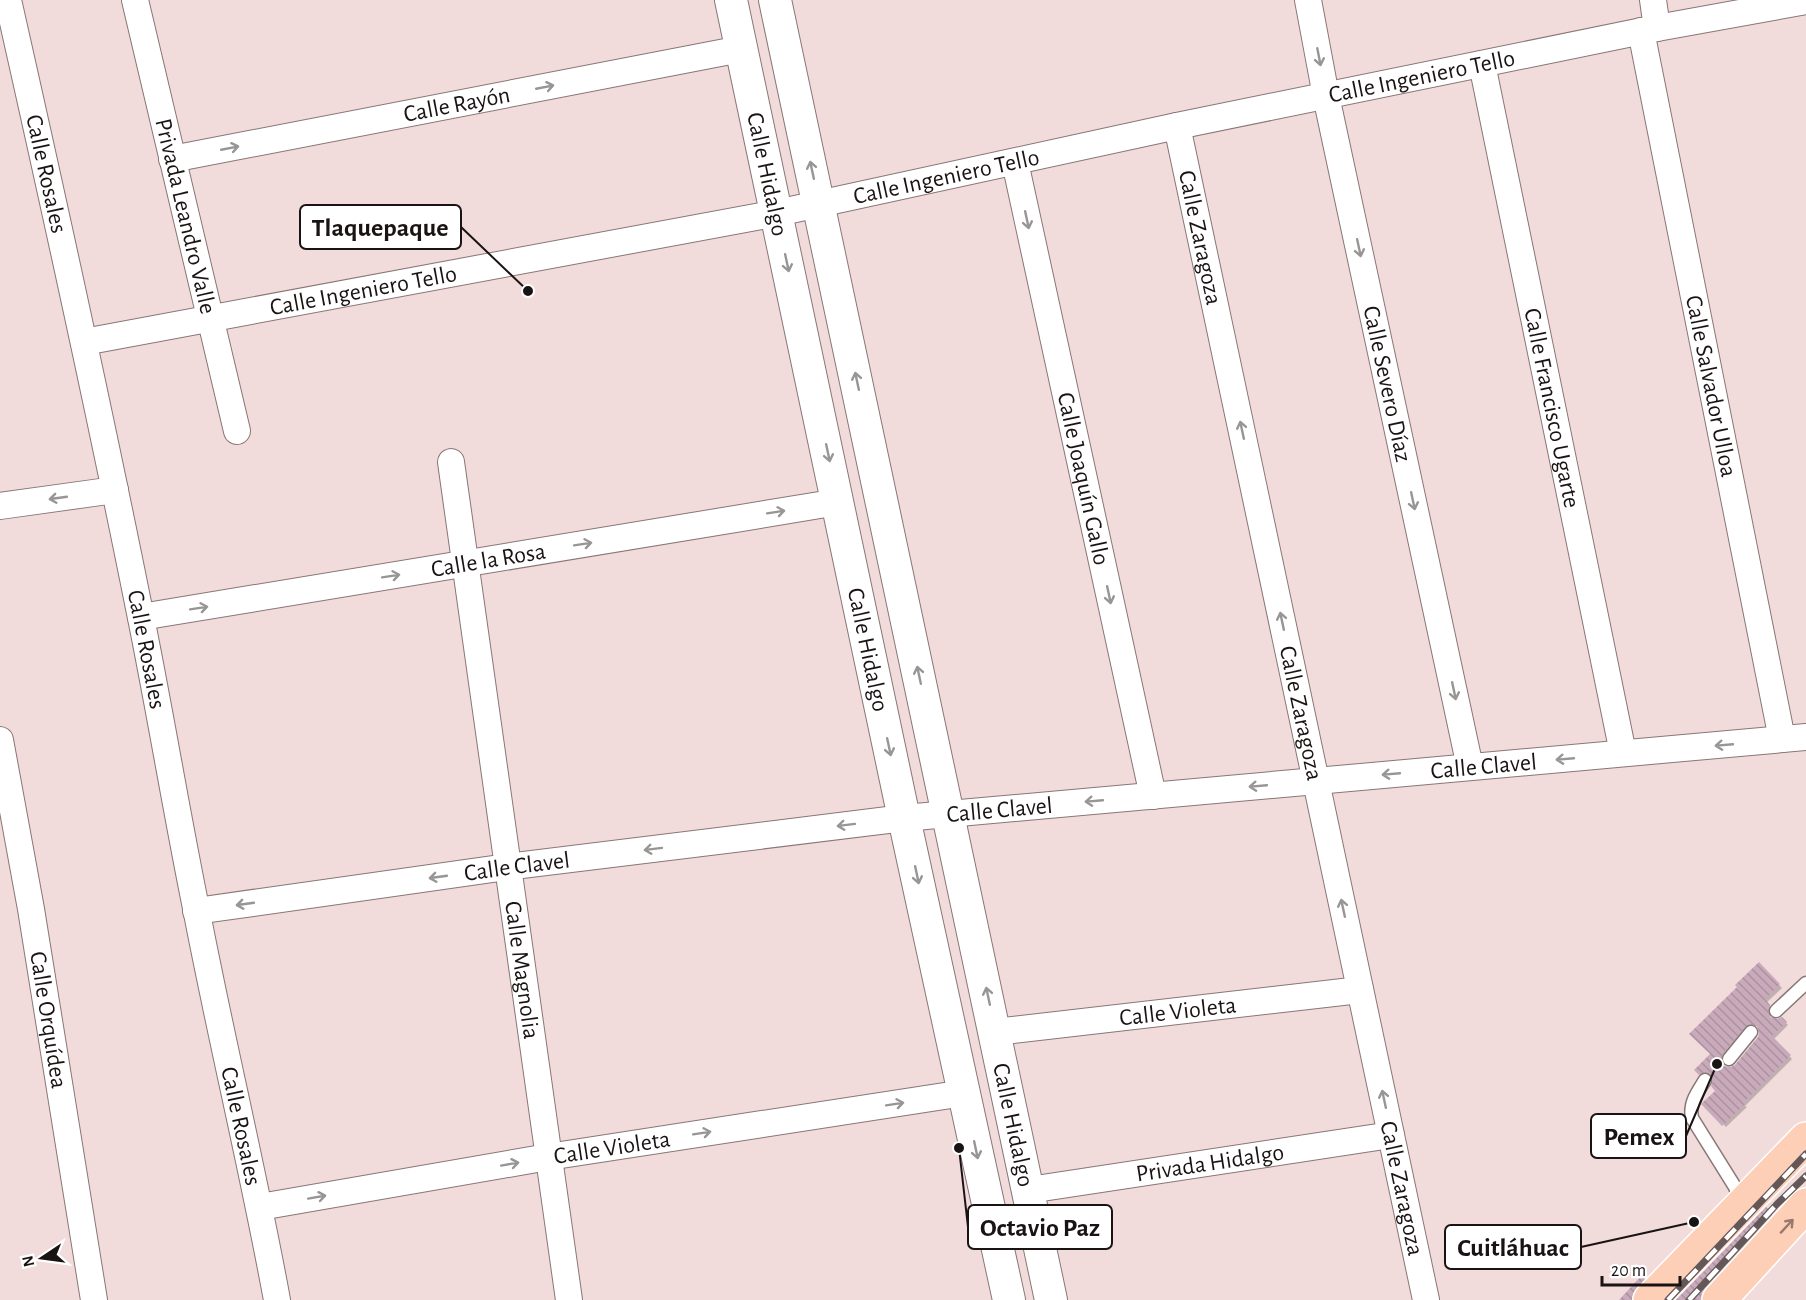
<svg xmlns="http://www.w3.org/2000/svg" width="1806" height="1300" font-family="'Alegreya Sans',sans-serif">
<style>
.shadow{fill:#0003;fill-rule:evenodd}
.building{fill:url(#building-back-hatch);fill-rule:evenodd}
.lines{fill:none;stroke-linecap:round;stroke-linejoin:round}
.service-casing{stroke:#897676;stroke-width:15}
.minor-casing{stroke:#897676;stroke-width:28}
.tertiary-casing{stroke:#897676;stroke-width:34}
.primary-casing{stroke:#fff;stroke-width:36}
.service{stroke:#fff;stroke-width:12}
.minor{stroke:#fff;stroke-width:26}
.tertiary{stroke:#fff;stroke-width:32}
.primary{stroke:#fdcfb6;stroke-width:33}
.rail-casing{stroke:#645757;stroke-width:7}
.rail{stroke:#fff;stroke-width:4.5;stroke-dasharray:14;stroke-linecap:butt}
.oneway{stroke:#989595}
.oneway2{stroke:#977a6d}
.labels{text-anchor:middle;stroke-width:5;stroke-linejoin:round;paint-order:stroke}
.street-label{font-size:24px;fill:#1a1313;stroke:#fff}
.leader{fill:none;stroke:#1a1313;stroke-width:2}
.callout-dot{fill:#1a1313;stroke:#fff;stroke-width:2}
.callout{fill:#fff;stroke:#1a1313;stroke-width:2}
.callout-label{font-size:26px;text-anchor:middle;font-weight:bold;fill:#1a1313}
</style>
<defs>
<pattern id="building-back-hatch" width="6" height="6" patternUnits="userSpaceOnUse" patternTransform="scale(1.5)"><rect width="6" height="6" fill="#c9aabb"/><path d="M-1 5l2 2M0 0l6 6M5-1l2 2" fill="none" stroke="#ac91a0"/></pattern>
</defs>
<rect width="100%" height="100%" fill="#f1dbdb"/>
<g class="shadow">
<path d="M 1759,964 L 1782,988 L 1766,1003 L 1772,1009 L 1770,1016 L 1771,1019 L 1777,1021 L 1782,1019 L 1788,1025 L 1774,1039 L 1792,1059 L 1745,1106 L 1747,1107 L 1726,1127 L 1703,1104 L 1717,1091 L 1715,1081 L 1710,1074 L 1703,1076 L 1696,1070 L 1712,1054 L 1739,987 ZM 1757,1026 L 1760,1029 L 1759,1038 L 1736,1066 L 1732,1068 L 1725,1067 L 1723,1065 L 1725,1057 L 1747,1029 Z"/>
<path d="M 1766,1209 L 1785,1227 L 1718,1300 L 1678,1300 Z"/>
<path d="M 1642,1277 L 1657,1292 L 1649,1300 L 1621,1300 Z"/>
</g>
<g class="building">
<path d="M 1759,962 L 1780,984 L 1765,999 L 1770,1005 L 1768,1012 L 1770,1017 L 1777,1019 L 1782,1017 L 1787,1022 L 1772,1036 L 1791,1055 L 1744,1102 L 1745,1104 L 1722,1126 L 1701,1104 L 1715,1091 L 1711,1086 L 1713,1080 L 1709,1073 L 1705,1072 L 1699,1075 L 1694,1070 L 1710,1054 L 1689,1034 L 1737,987 L 1735,985 ZM 1749,1024 L 1757,1026 L 1759,1033 L 1758,1037 L 1735,1065 L 1731,1067 L 1724,1066 L 1721,1061 L 1722,1054 L 1745,1027 Z"/>
<path d="M 1766,1207 L 1773,1213 L 1705,1287 L 1701,1295 L 1701,1300 L 1676,1300 Z"/>
<path d="M 1642,1275 L 1645,1278 L 1636,1287 L 1632,1295 L 1632,1300 L 1619,1300 Z"/>
</g>
<g class="lines">
<g class="service-casing">
<g id="service">
<path d="M 1776,1011 L 1806,983"/>
<path d="M 1729,1059 L 1751,1032"/>
<path d="M 1705,1080 C 1697,1093 1689,1103 1692,1118 L 1735,1187 L 1741,1203"/>
</g>
</g>
<g class="minor-casing">
<g id="minor">
<path id="s1" d="M 8,0 C 54,204 99,408 140,613 C 160,711 176,810 196,908 C 221,1039 253,1169 277,1300"/>
<path id="s2" d="M 135,0 L 237,431"/>
<path id="s3" d="M 1308,0 L 1326,96 L 1470,767"/>
<path d="M 1653,0 L 1657,28"/>
<path id="s4" d="M 1641,31 L 1782,739"/>
<path id="s5" d="M 1482,64 L 1623,753"/>
<path id="s6" d="M 1177,126 L 1426,1300"/>
<path id="s7" d="M 172,159 L 741,49"/>
<path id="s8" d="M 1015,162 L 1153,796"/>
<path id="s9" d="M 84,342 L 777,213 L 1177,126 L 1657,28 L 1806,1"/>
<path id="s10" d="M 451,462 L 569,1300"/>
<path d="M 0,506 L 115,490"/>
<path id="s11" d="M 141,617 L 838,502"/>
<path id="s12" d="M 0,740 L 31,909 L 94,1300"/>
<path id="s13" d="M 196,911 L 507,867 L 904,818 L 1806,737"/>
<path id="s14" d="M 995,1032 L 1360,990"/>
<path id="s15" d="M 1029,1190 L 1391,1135"/>
<path id="s16" d="M 260,1207 L 548,1157 L 964,1093"/>
</g>
</g>
<g class="tertiary-casing">
<g id="tertiary">
<path id="s17" d="M 731,0 L 904,818 L 1009,1300"/>
<path id="s18" d="M 775,0 L 1051,1300"/>
</g>
</g>
<g class="primary-casing">
<g id="primary">
<path d="M 1650,1300 L 1806,1139"/>
<path d="M 1719,1300 L 1806,1205"/>
</g>
</g>
<use href="#service" class="service"/>
<use href="#minor" class="minor"/>
<use href="#tertiary" class="tertiary"/>
<use href="#primary" class="primary"/>
<g class="rail-casing">
<g id="rail">
<path d="M 1668,1300 L 1806,1154"/>
<path d="M 1689,1300 L 1777,1204 L 1806,1176"/>
</g>
</g>
<use href="#rail" class="rail"/>
</g>
<defs><path id="oneway-shaft" d="M-6 0H5M1.5-3L5.5 0L1.5 3" fill="none" stroke-width="1.6" stroke-linecap="round" stroke-linejoin="round" transform="scale(1.5)"/></defs>
<g class="oneway">
<use href="#oneway-shaft" transform="translate(1319 57) rotate(79)"/>
<use href="#oneway-shaft" transform="translate(545 87) rotate(-11)"/>
<use href="#oneway-shaft" transform="translate(230 148) rotate(-11)"/>
<use href="#oneway-shaft" transform="translate(812 170) rotate(-102)"/>
<use href="#oneway-shaft" transform="translate(1027 220) rotate(78)"/>
<use href="#oneway-shaft" transform="translate(1359 248) rotate(78)"/>
<use href="#oneway-shaft" transform="translate(787 263) rotate(78)"/>
<use href="#oneway-shaft" transform="translate(857 381) rotate(-102)"/>
<use href="#oneway-shaft" transform="translate(1242 430) rotate(-102)"/>
<use href="#oneway-shaft" transform="translate(828 453) rotate(78)"/>
<use href="#oneway-shaft" transform="translate(58 498) rotate(172)"/>
<use href="#oneway-shaft" transform="translate(1413 501) rotate(78)"/>
<use href="#oneway-shaft" transform="translate(776 512) rotate(-9)"/>
<use href="#oneway-shaft" transform="translate(583 544) rotate(-9)"/>
<use href="#oneway-shaft" transform="translate(391 576) rotate(-9)"/>
<use href="#oneway-shaft" transform="translate(1109 595) rotate(78)"/>
<use href="#oneway-shaft" transform="translate(199 608) rotate(-9)"/>
<use href="#oneway-shaft" transform="translate(1282 621) rotate(-102)"/>
<use href="#oneway-shaft" transform="translate(919 675) rotate(-102)"/>
<use href="#oneway-shaft" transform="translate(1454 691) rotate(78)"/>
<use href="#oneway-shaft" transform="translate(1724 745) rotate(175)"/>
<use href="#oneway-shaft" transform="translate(889 747) rotate(78)"/>
<use href="#oneway-shaft" transform="translate(1565 759) rotate(175)"/>
<use href="#oneway-shaft" transform="translate(1391 774) rotate(175)"/>
<use href="#oneway-shaft" transform="translate(1258 786) rotate(175)"/>
<use href="#oneway-shaft" transform="translate(1094 801) rotate(175)"/>
<use href="#oneway-shaft" transform="translate(846 825) rotate(173)"/>
<use href="#oneway-shaft" transform="translate(653 849) rotate(173)"/>
<use href="#oneway-shaft" transform="translate(917 875) rotate(78)"/>
<use href="#oneway-shaft" transform="translate(438 877) rotate(172)"/>
<use href="#oneway-shaft" transform="translate(245 904) rotate(172)"/>
<use href="#oneway-shaft" transform="translate(1343 908) rotate(-102)"/>
<use href="#oneway-shaft" transform="translate(988 996) rotate(-102)"/>
<use href="#oneway-shaft" transform="translate(1384 1099) rotate(-102)"/>
<use href="#oneway-shaft" transform="translate(895 1104) rotate(-9)"/>
<use href="#oneway-shaft" transform="translate(702 1133) rotate(-9)"/>
<use href="#oneway-shaft" transform="translate(976 1150) rotate(78)"/>
<use href="#oneway-shaft" transform="translate(510 1164) rotate(-10)"/>
<use href="#oneway-shaft" transform="translate(317 1197) rotate(-10)"/>
</g>
<use class="oneway2" href="#oneway-shaft" transform="translate(1787 1226) rotate(-47)"/>
<g class="labels">
<g class="street-label">
<text dy="8" stroke="none"><textPath href="#s9" startOffset="1364">Calle Ingeniero Tello</textPath></text>
<text dy="8" stroke="none"><textPath href="#s7" startOffset="290">Calle Rayón</textPath></text>
<text dy="8" stroke="none"><textPath href="#s1" startOffset="178">Calle Rosales</textPath></text>
<text dy="8" stroke="none"><textPath href="#s17" startOffset="178">Calle Hidalgo</textPath></text>
<text dy="8" stroke="none"><textPath href="#s9" startOffset="878">Calle Ingeniero Tello</textPath></text>
<text dy="8" stroke="none"><textPath href="#s2" startOffset="222">Privada Leandro Valle</textPath></text>
<text dy="8" stroke="none"><textPath href="#s6" startOffset="114">Calle Zaragoza</textPath></text>
<text dy="8" stroke="none"><textPath href="#s9" startOffset="284">Calle Ingeniero Tello</textPath></text>
<text dy="8" stroke="none"><textPath href="#s3" startOffset="392">Calle Severo Díaz</textPath></text>
<text dy="8" stroke="none"><textPath href="#s4" startOffset="362">Calle Salvador Ulloa</textPath></text>
<text dy="8" stroke="none"><textPath href="#s5" startOffset="351">Calle Francisco Ugarte</textPath></text>
<text dy="8" stroke="none"><textPath href="#s8" startOffset="324">Calle Joaquín Gallo</textPath></text>
<text dy="8" stroke="none"><textPath href="#s11" startOffset="352">Calle la Rosa</textPath></text>
<text dy="8" stroke="none"><textPath href="#s1" startOffset="664">Calle Rosales</textPath></text>
<text dy="8" stroke="none"><textPath href="#s17" startOffset="664">Calle Hidalgo</textPath></text>
<text dy="8" stroke="none"><textPath href="#s6" startOffset="600">Calle Zaragoza</textPath></text>
<text dy="8" stroke="none"><textPath href="#s13" startOffset="1296">Calle Clavel</textPath></text>
<text dy="8" stroke="none"><textPath href="#s13" startOffset="810">Calle Clavel</textPath></text>
<text dy="8" stroke="none"><textPath href="#s13" startOffset="324">Calle Clavel</textPath></text>
<text dy="8" stroke="none"><textPath href="#s10" startOffset="513">Calle Magnolia</textPath></text>
<text dy="8" stroke="none"><textPath href="#s14" startOffset="184">Calle Violeta</textPath></text>
<text dy="8" stroke="none"><textPath href="#s12" startOffset="284">Calle Orquídea</textPath></text>
<text dy="8" stroke="none"><textPath href="#s18" startOffset="1150">Calle Hidalgo</textPath></text>
<text dy="8" stroke="none"><textPath href="#s1" startOffset="1150">Calle Rosales</textPath></text>
<text dy="8" stroke="none"><textPath href="#s16" startOffset="357">Calle Violeta</textPath></text>
<text dy="8" stroke="none"><textPath href="#s15" startOffset="183">Privada Hidalgo</textPath></text>
<text dy="8" stroke="none"><textPath href="#s6" startOffset="1086">Calle Zaragoza</textPath></text>
</g>
</g>
<path class="leader" d="M528 291L461 227M1717 1064L1686 1136M959 1148L968 1227M1694 1222L1581 1247"/>
<g class="callout-dot">
<circle cx="528" cy="291" r="6"/>
<circle cx="1717" cy="1064" r="6"/>
<circle cx="959" cy="1148" r="6"/>
<circle cx="1694" cy="1222" r="6"/>
</g>
<g class="callout">
<rect x="300" y="205" width="161" height="44" rx="6"/>
<rect x="1591" y="1114" width="95" height="44" rx="6"/>
<rect x="968" y="1205" width="144" height="44" rx="6"/>
<rect x="1445" y="1225" width="136" height="44" rx="6"/>
</g>
<g class="callout-label">
<text x="380" y="236">Tlaquepaque</text>
<text x="1639" y="1145">Pemex</text>
<text x="1040" y="1236">Octavio Paz</text>
<text x="1513" y="1256">Cuitláhuac</text>
</g>
<g transform="translate(42 1258) rotate(257)" stroke="#ffffff" stroke-width="4.5" paint-order="stroke">
<path d="M0-4.5L10 22L0 15L-10 22Z" fill="#1a1313"/>
<text y="-9" font-size="16" font-weight="bold" text-anchor="middle" fill="#1a1313">N</text>
</g>
<path d="M1602 1276v9h78v-9" fill="none" stroke="#1a1313" stroke-width="3"/>
<text x="1611" y="1276" font-size="18" fill="#1a1313" stroke="#ffffff" stroke-width="4.5" paint-order="stroke">20 m</text>
</svg>
